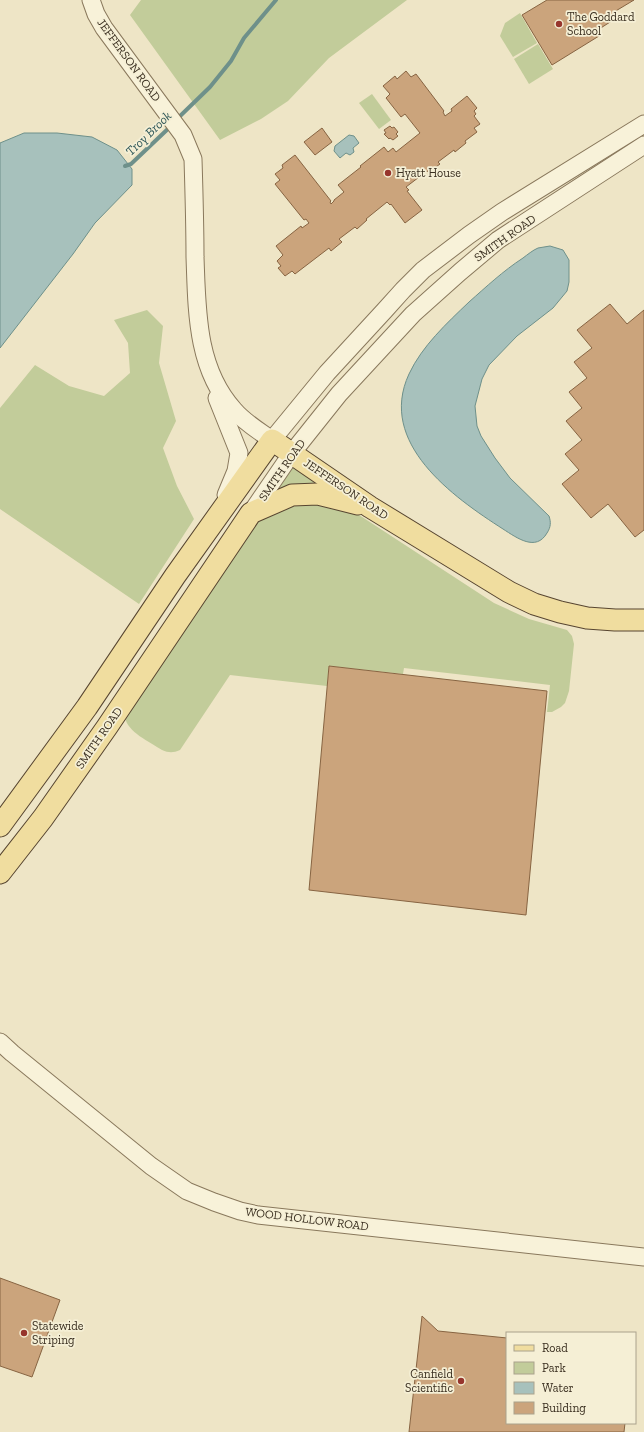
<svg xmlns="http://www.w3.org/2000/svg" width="644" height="1432" font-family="'Zilla Slab',serif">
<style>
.green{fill:#c2cc9a}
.water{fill:#a7c1bc;stroke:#6e908a}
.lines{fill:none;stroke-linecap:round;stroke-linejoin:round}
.stream{stroke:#6e908a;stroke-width:4}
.building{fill:#cba47c;stroke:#876442}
.minor-casing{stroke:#89785c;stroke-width:19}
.major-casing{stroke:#574530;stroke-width:23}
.minor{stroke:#f8f2d9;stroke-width:17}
.major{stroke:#f0dd9f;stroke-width:21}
.poi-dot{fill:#97352d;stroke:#f5efd5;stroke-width:1.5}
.labels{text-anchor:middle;stroke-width:3.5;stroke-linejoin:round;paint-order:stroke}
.poi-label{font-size:12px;fill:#392e1f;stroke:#f5efd5;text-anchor:start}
.street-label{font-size:12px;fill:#392e1f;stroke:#f5efd5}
.water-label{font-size:13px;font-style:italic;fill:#2f5758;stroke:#f5efd5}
</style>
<rect width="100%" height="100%" fill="#eee5c6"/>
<g class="green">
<path d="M 141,0 L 407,0 L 329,58 L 288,101 L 261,119 L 220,140 L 130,15 Z"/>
<path d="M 520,13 L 537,43 L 513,57 L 500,36 L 505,23 Z"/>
<path d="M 538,44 L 553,69 L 529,84 L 514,59 Z"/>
<path d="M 372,94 L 391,120 L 379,129 L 359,103 Z"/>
<path d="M 147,310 L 163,326 L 159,363 L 176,421 L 163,448 L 177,486 L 194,519 L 139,604 L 0,509 L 0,408 L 35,365 L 69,386 L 104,396 L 130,373 L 128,343 L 114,320 Z"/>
<path d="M 290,468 L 293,468 L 321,486 L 273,493 Z"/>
<path d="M 312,502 L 356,513 L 494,603 L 529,619 L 567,630 L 572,636 L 574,644 L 569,691 L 565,703 L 561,707 L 552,712 L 547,712 L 550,685 L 404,668 L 403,674 L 329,666 L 327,686 L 230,675 L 180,750 C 173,753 169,753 162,750 C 150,742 127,732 125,717 L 251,528 L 260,520 L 289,505 Z"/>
</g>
<g class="water">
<path d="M 24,133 L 57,133 L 92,137 L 117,150 L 132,169 L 132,185 L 95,223 L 73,254 L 0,348 L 0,143 Z"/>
<path d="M 349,135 L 354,136 L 359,143 L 353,148 L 354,152 L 350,155 L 346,153 L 340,158 L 334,151 L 335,146 Z"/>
<path d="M 550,246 L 563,250 L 569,260 L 569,282 L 567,291 L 553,308 L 517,336 L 489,365 L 482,379 L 475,406 L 477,426 L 481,436 L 495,458 L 510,478 L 549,516 C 551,522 551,527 547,533 C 536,552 517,538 503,529 C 453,497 377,443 409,374 C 422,346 447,323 469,302 C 486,287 503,271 523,258 C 527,255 533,250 538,248 C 542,247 546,247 550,246 Z"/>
</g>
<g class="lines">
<g class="stream">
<path d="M 177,119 L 210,87 L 231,61 L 244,38 L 276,0"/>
<path d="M 125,166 L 131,164 L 171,126"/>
</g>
</g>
<g class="building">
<path d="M 547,0 L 634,0 L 614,12 L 618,17 L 596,31 L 599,36 L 552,65 L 522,15 Z"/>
<path d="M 406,71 L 411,77 L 416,74 L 444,111 L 443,112 L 445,116 L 452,111 L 451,109 L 467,96 L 477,108 L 474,111 L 476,114 L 474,116 L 480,124 L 474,128 L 477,132 L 465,141 L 466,143 L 455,152 L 454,150 L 438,162 L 440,164 L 429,172 L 427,171 L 406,187 L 409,190 L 407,191 L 422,210 L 405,223 L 391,204 L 390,205 L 387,202 L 366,219 L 367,220 L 357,229 L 355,227 L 339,239 L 342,242 L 331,251 L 329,248 L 295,274 L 292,271 L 285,276 L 278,268 L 281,266 L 277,261 L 283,255 L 276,246 L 301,226 L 302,228 L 309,223 L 306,219 L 304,220 L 275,184 L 280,180 L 275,174 L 283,168 L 282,165 L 295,155 L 331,201 L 330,202 L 331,204 L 334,201 L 334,200 L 344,192 L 338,185 L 361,167 L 360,166 L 384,147 L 388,152 L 393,148 L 396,152 L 420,133 L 405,114 L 401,117 L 386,98 L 390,94 L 383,86 L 395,76 L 397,79 Z"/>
<path d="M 390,126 L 392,128 L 394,127 L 398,132 L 396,134 L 398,136 L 393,140 L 390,138 L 389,139 L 384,134 L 386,133 L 384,130 Z"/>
<path d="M 322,128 L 332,142 L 315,155 L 304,142 Z"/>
<path d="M 610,304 L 627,324 L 644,310 L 644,530 L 635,537 L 608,504 L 591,518 L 562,484 L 579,470 L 565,454 L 582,440 L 566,421 L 582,408 L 569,392 L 587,378 L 574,362 L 592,348 L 577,330 Z"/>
<path d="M 329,666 L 547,691 L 526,915 L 309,890 Z"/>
<path d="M 0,1278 L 60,1300 L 32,1377 L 0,1366 Z"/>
<path d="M 422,1316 L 438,1331 L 507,1338 L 507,1423 L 625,1423 L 624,1432 L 409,1432 Z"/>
</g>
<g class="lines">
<g class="minor-casing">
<g id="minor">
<path d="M 91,0 L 96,14 L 104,28 L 183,135 L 193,159 C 194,192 195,224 195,257 C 197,310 196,368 234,410 C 244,422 259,431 272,440 L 327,373 L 385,310 L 403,290 L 423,270 L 469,235 L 502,212 L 644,124"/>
<path d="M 217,398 L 239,453 L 236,471 L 226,495"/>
<path d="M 251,513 L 292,453 L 339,394 L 413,314 L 460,272 L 498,240 L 644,145"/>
<path d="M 0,1042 L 12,1053 L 151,1166 L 187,1191 L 214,1202 L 240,1211 L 258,1215 L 644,1257"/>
</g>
</g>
<g class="major-casing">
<g id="major">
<path d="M 0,826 L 87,707 L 175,576 L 272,440 L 370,507 L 509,592 L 534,604 L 560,612 L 587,618 L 615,620 L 644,620"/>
<path d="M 0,873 L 43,818 L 107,727 L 251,513 L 292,495 L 318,494 L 358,504"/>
</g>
</g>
<use href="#minor" class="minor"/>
<use href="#major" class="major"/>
</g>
<g class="poi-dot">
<circle cx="559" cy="24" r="4"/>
<circle cx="388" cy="173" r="4"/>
<circle cx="24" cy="1333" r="4"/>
<circle cx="461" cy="1381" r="4"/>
</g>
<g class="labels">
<g class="poi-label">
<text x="567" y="21">The Goddard<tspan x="567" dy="14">School</tspan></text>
<text x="396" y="177">Hyatt House</text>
<text x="32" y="1330">Statewide<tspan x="32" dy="14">Striping</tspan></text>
<text x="453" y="1378" text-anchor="end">Canfield<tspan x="453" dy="14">Scientific</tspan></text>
</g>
<g class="street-label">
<text transform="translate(129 60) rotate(54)" y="4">JEFFERSON ROAD</text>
<text transform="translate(505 238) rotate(-35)" y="4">SMITH ROAD</text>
<text transform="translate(282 470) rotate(-55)" y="4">SMITH ROAD</text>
<text transform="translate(346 489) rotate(34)" y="4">JEFFERSON ROAD</text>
<text transform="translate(99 738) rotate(-55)" y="4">SMITH ROAD</text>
<text transform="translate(307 1219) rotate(7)" y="4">WOOD HOLLOW ROAD</text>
</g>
<g class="water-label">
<text transform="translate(148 133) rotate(-44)" y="5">Troy Brook</text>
</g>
</g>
<rect x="506" y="1332" width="130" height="92" fill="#f5efd5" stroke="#aaa28c"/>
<rect x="514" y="1345" width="20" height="6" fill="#f0dd9f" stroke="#aaa28c"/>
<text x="542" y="1352" font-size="12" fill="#392e1f">Road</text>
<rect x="514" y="1362" width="20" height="12" fill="#c2cc9a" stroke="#aaa28c"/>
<text x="542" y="1372" font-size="12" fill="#392e1f">Park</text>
<rect x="514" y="1382" width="20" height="12" fill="#a7c1bc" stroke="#aaa28c"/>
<text x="542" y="1392" font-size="12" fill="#392e1f">Water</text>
<rect x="514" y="1402" width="20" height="12" fill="#cba47c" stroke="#aaa28c"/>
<text x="542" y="1412" font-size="12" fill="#392e1f">Building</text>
</svg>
